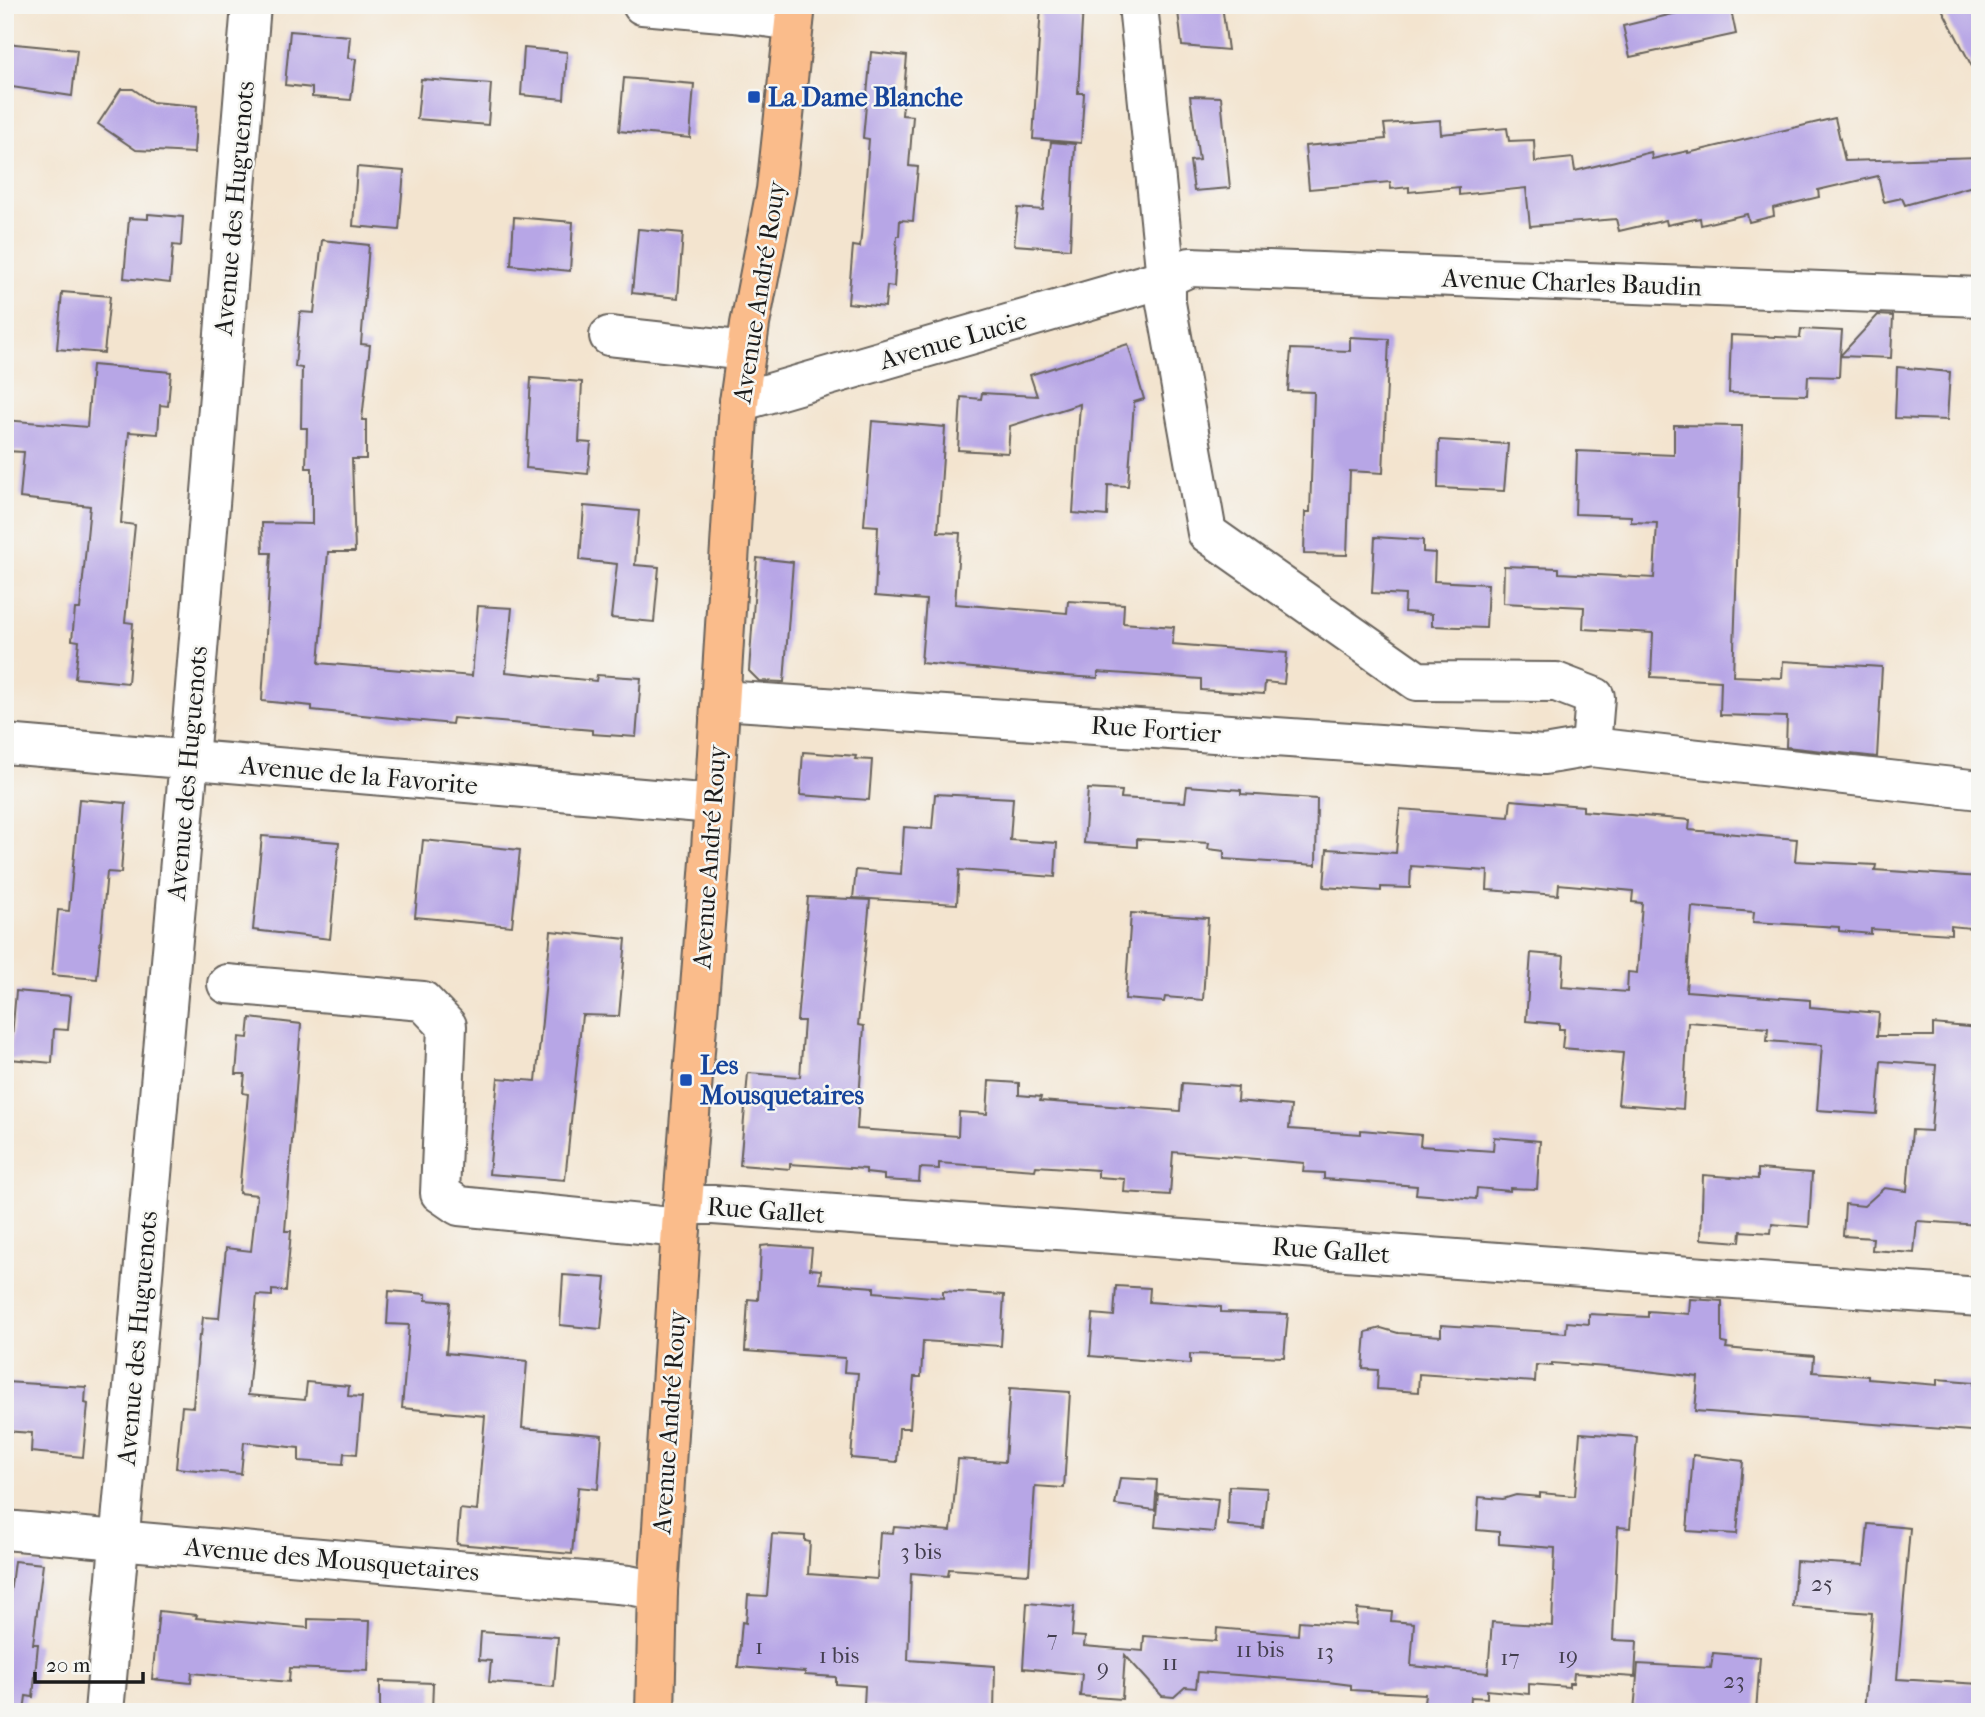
<svg xmlns="http://www.w3.org/2000/svg" width="1985" height="1717" font-family="'IM FELL French Canon',serif">
<style>
.building{fill:#b7a6e6}
.lines{fill:none;stroke-linecap:round;stroke-linejoin:round}
.minor-casing{stroke:#67625b;stroke-width:42}
.major-casing{stroke:#67625b;stroke-width:42}
.minor{stroke:#fff;stroke-width:38}
.major{stroke:#fabc8b;stroke-width:38}
.transit-dot{fill:#1a4fb4;stroke:#f6f6f2;stroke-width:2.5}
.labels{text-anchor:middle;stroke-width:5;stroke-linejoin:round;paint-order:stroke}
.number-label{font-size:23px;fill:#433e4e}
.transit-label{font-size:26px;font-weight:bold;fill:#164399;stroke:#f6f6f2;text-anchor:start}
.street-label{font-size:26px;fill:#1c1c1c;stroke:#f6f6f2}
</style>
<rect width="100%" height="100%" fill="#f6f6f2"/>
<filter id="ink" filterUnits="userSpaceOnUse"><feTurbulence type="fractalNoise" baseFrequency=".0143" numOctaves="2"/><feDisplacementMap in="SourceGraphic" scale="14" xChannelSelector="R" yChannelSelector="G"/><feConvolveMatrix kernelMatrix="1 2 1 2 8 2 1 2 1" color-interpolation-filters="sRGB"/></filter>
<filter id="wash" filterUnits="userSpaceOnUse"><feTurbulence type="fractalNoise" baseFrequency=".00686" numOctaves="4" result="noise"/><feDisplacementMap in="SourceGraphic" scale="28" xChannelSelector="R" yChannelSelector="G"/><feGaussianBlur stdDeviation="1.57" result="paint"/><feColorMatrix in="noise" values="0 0 0 0 0 0 0 0 0 0 0 0 0 0 0 0 0 1.4 0 .05"/><feComposite in="paint" operator="in"/></filter>
<g filter="url(#wash)">
<rect width="100%" height="100%" fill="#f3e4cf"/>
<g id="blocks">
<g class="building">
<path d="M 1041,5 L 1083,5 L 1078,93 L 1084,93 L 1081,143 L 1033,139 Z"/>
<path d="M 1185,5 L 1222,5 L 1228,50 L 1182,46 L 1178,11 L 1186,10 Z"/>
<path d="M 1710,5 L 1730,5 L 1736,34 L 1630,57 L 1623,26 Z"/>
<path d="M 1940,5 L 1980,5 L 1980,82 Z"/>
<path d="M 290,31 L 350,36 L 348,58 L 356,59 L 351,100 L 312,97 L 312,88 L 285,85 Z"/>
<path d="M 5,43 L 77,50 L 72,96 L 5,86 Z"/>
<path d="M 524,48 L 567,52 L 564,99 L 521,95 Z"/>
<path d="M 871,52 L 907,56 L 902,115 L 913,116 L 909,166 L 918,167 L 913,221 L 900,220 L 899,236 L 897,236 L 894,287 L 887,286 L 885,307 L 848,303 L 853,246 L 860,247 L 863,215 L 869,139 L 863,138 Z"/>
<path d="M 624,78 L 694,84 L 690,138 L 619,131 Z"/>
<path d="M 421,79 L 491,84 L 488,125 L 417,119 Z"/>
<path d="M 121,89 L 133,89 L 152,102 L 197,106 L 194,153 L 136,150 L 98,124 Z"/>
<path d="M 1190,96 L 1221,97 L 1230,188 L 1194,191 L 1190,161 L 1199,160 Z"/>
<path d="M 1835,118 L 1845,161 L 1980,157 L 1980,184 L 1905,205 L 1902,198 L 1884,202 L 1878,176 L 1818,190 L 1819,197 L 1773,208 L 1774,216 L 1749,222 L 1747,214 L 1701,225 L 1700,218 L 1667,225 L 1666,220 L 1619,231 L 1616,219 L 1530,226 L 1526,188 L 1459,195 L 1459,187 L 1409,192 L 1409,187 L 1391,189 L 1390,182 L 1309,189 L 1305,146 L 1386,139 L 1384,124 L 1440,120 L 1441,134 L 1507,128 L 1509,141 L 1534,140 L 1535,162 L 1573,158 L 1575,171 L 1651,152 L 1652,159 L 1688,151 L 1688,153 Z"/>
<path d="M 1051,142 L 1075,144 L 1070,249 L 1014,245 L 1018,208 L 1043,210 Z"/>
<path d="M 357,167 L 404,171 L 399,230 L 353,226 Z"/>
<path d="M 148,214 L 183,217 L 181,246 L 173,245 L 170,283 L 124,278 L 129,218 L 148,219 Z"/>
<path d="M 514,217 L 573,222 L 570,271 L 511,265 Z"/>
<path d="M 638,229 L 683,233 L 678,298 L 632,293 Z"/>
<path d="M 322,240 L 369,245 L 361,344 L 370,345 L 362,420 L 366,420 L 366,459 L 352,459 L 355,552 L 328,552 L 319,663 L 472,676 L 478,606 L 512,608 L 506,672 L 596,681 L 597,675 L 641,678 L 636,737 L 592,734 L 592,730 L 453,718 L 452,724 L 312,710 L 312,706 L 262,701 L 271,553 L 263,553 L 262,523 L 312,524 L 312,468 L 306,468 L 307,428 L 301,428 L 302,368 L 295,367 L 300,312 L 314,313 Z"/>
<path d="M 62,292 L 110,296 L 104,353 L 57,349 Z"/>
<path d="M 1878,315 L 1893,316 L 1891,358 L 1840,356 L 1839,377 L 1808,376 L 1807,395 L 1729,393 L 1731,335 L 1800,338 L 1801,329 L 1842,331 L 1840,356 Z"/>
<path d="M 1350,337 L 1389,339 L 1383,473 L 1350,471 L 1347,555 L 1304,554 L 1305,512 L 1310,512 L 1314,392 L 1288,391 L 1291,349 L 1350,351 Z"/>
<path d="M 1128,344 L 1144,399 L 1134,402 L 1128,486 L 1108,485 L 1107,516 L 1073,513 L 1080,404 L 1010,426 L 1008,453 L 958,450 L 961,397 L 981,399 L 982,393 L 1037,396 L 1030,375 Z"/>
<path d="M 92,365 L 171,372 L 168,406 L 160,405 L 158,434 L 129,432 L 121,523 L 135,525 L 125,622 L 133,623 L 128,683 L 75,678 L 79,641 L 72,640 L 75,609 L 80,609 L 90,506 L 20,498 L 24,452 L 5,451 L 5,420 L 87,427 Z"/>
<path d="M 1897,367 L 1950,372 L 1947,420 L 1895,418 Z"/>
<path d="M 531,378 L 582,382 L 579,442 L 591,443 L 588,474 L 526,468 Z"/>
<path d="M 872,421 L 945,427 L 938,532 L 960,533 L 955,604 L 1067,613 L 1068,601 L 1124,604 L 1123,623 L 1174,627 L 1172,644 L 1287,653 L 1284,684 L 1265,682 L 1264,694 L 1201,690 L 1201,679 L 1098,672 L 1098,678 L 1047,675 L 921,663 L 926,600 L 875,596 L 878,526 L 864,525 Z"/>
<path d="M 1674,425 L 1742,426 L 1733,676 L 1782,678 L 1783,661 L 1882,667 L 1877,757 L 1786,747 L 1787,717 L 1720,715 L 1721,681 L 1651,677 L 1653,633 L 1583,629 L 1584,607 L 1503,603 L 1504,566 L 1559,568 L 1559,573 L 1654,578 L 1657,523 L 1631,522 L 1631,516 L 1575,514 L 1577,451 L 1674,455 Z"/>
<path d="M 1439,440 L 1508,444 L 1504,491 L 1438,488 Z"/>
<path d="M 584,506 L 639,511 L 635,565 L 659,567 L 654,622 L 611,618 L 617,564 L 580,560 Z"/>
<path d="M 1375,537 L 1423,540 L 1423,552 L 1435,553 L 1434,581 L 1488,584 L 1486,628 L 1432,626 L 1432,614 L 1404,612 L 1405,595 L 1372,593 Z"/>
<path d="M 757,558 L 793,562 L 784,682 L 759,681 L 749,671 Z"/>
<path d="M 803,752 L 856,756 L 855,759 L 872,760 L 869,800 L 800,795 Z"/>
<path d="M 1187,786 L 1241,790 L 1241,794 L 1317,799 L 1316,865 L 1224,859 L 1224,851 L 1208,849 L 1209,843 L 1137,839 L 1137,847 L 1084,843 L 1088,789 L 1122,791 L 1121,798 L 1185,802 Z"/>
<path d="M 935,794 L 1013,798 L 1010,840 L 1057,843 L 1055,877 L 959,870 L 957,904 L 853,898 L 856,870 L 901,874 L 904,827 L 932,829 Z"/>
<path d="M 79,799 L 126,803 L 121,873 L 107,872 L 97,979 L 52,975 L 58,910 L 69,911 Z"/>
<path d="M 1511,800 L 1583,806 L 1583,811 L 1690,820 L 1689,830 L 1797,839 L 1795,861 L 1876,865 L 1875,870 L 1980,877 L 1980,929 L 1951,926 L 1951,934 L 1871,929 L 1871,934 L 1839,931 L 1839,927 L 1753,922 L 1754,912 L 1692,907 L 1686,991 L 1810,1000 L 1810,1007 L 1879,1013 L 1877,1036 L 1933,1036 L 1933,1024 L 1980,1028 L 1980,1225 L 1917,1221 L 1914,1253 L 1872,1250 L 1873,1238 L 1843,1236 L 1845,1204 L 1864,1206 L 1884,1188 L 1907,1191 L 1912,1130 L 1931,1131 L 1936,1065 L 1881,1061 L 1877,1114 L 1817,1110 L 1822,1045 L 1767,1041 L 1768,1028 L 1688,1022 L 1683,1109 L 1618,1104 L 1623,1053 L 1562,1048 L 1564,1029 L 1559,1029 L 1559,1024 L 1526,1021 L 1531,953 L 1564,956 L 1562,987 L 1627,992 L 1628,972 L 1637,973 L 1642,903 L 1632,902 L 1633,891 L 1559,884 L 1558,895 L 1487,890 L 1488,871 L 1411,866 L 1410,888 L 1381,887 L 1381,891 L 1324,887 L 1327,849 L 1396,853 L 1400,809 L 1509,817 Z"/>
<path d="M 262,836 L 339,842 L 330,939 L 253,930 Z"/>
<path d="M 423,840 L 520,850 L 512,926 L 415,917 Z"/>
<path d="M 808,897 L 870,900 L 858,1025 L 864,1026 L 857,1129 L 958,1136 L 959,1112 L 987,1114 L 989,1081 L 1019,1083 L 1019,1095 L 1041,1097 L 1040,1101 L 1180,1111 L 1182,1083 L 1238,1087 L 1237,1101 L 1291,1106 L 1289,1129 L 1361,1134 L 1361,1130 L 1421,1135 L 1420,1146 L 1493,1151 L 1494,1137 L 1540,1141 L 1537,1189 L 1510,1188 L 1510,1191 L 1477,1188 L 1476,1199 L 1416,1194 L 1417,1186 L 1324,1179 L 1324,1173 L 1303,1172 L 1304,1163 L 1173,1152 L 1170,1195 L 1124,1192 L 1125,1179 L 1098,1177 L 1098,1170 L 1036,1166 L 1035,1170 L 939,1163 L 939,1169 L 920,1168 L 919,1182 L 884,1180 L 884,1175 L 866,1173 L 866,1169 L 790,1164 L 790,1169 L 740,1165 L 748,1073 L 800,1077 L 804,1021 L 797,1021 Z"/>
<path d="M 1131,913 L 1208,918 L 1203,1000 L 1165,997 L 1164,1002 L 1125,999 Z"/>
<path d="M 551,931 L 626,939 L 619,1016 L 582,1015 L 565,1180 L 489,1174 L 498,1078 L 536,1081 Z"/>
<path d="M 16,991 L 71,996 L 68,1030 L 54,1029 L 52,1063 L 10,1059 Z"/>
<path d="M 250,1018 L 301,1024 L 285,1231 L 291,1231 L 286,1291 L 272,1290 L 272,1296 L 257,1295 L 248,1395 L 305,1400 L 307,1382 L 349,1386 L 348,1396 L 362,1397 L 357,1454 L 344,1453 L 343,1464 L 299,1461 L 299,1448 L 244,1442 L 241,1474 L 176,1468 L 182,1406 L 193,1407 L 199,1335 L 201,1336 L 203,1317 L 219,1318 L 226,1248 L 251,1251 L 257,1195 L 239,1193 L 248,1094 L 243,1093 L 245,1074 L 236,1074 L 239,1037 L 248,1038 Z"/>
<path d="M 1758,1169 L 1812,1173 L 1809,1227 L 1772,1224 L 1771,1233 L 1741,1231 L 1740,1242 L 1701,1239 L 1703,1175 L 1758,1179 Z"/>
<path d="M 770,1245 L 812,1248 L 810,1269 L 821,1270 L 820,1283 L 874,1287 L 874,1292 L 943,1298 L 943,1291 L 1004,1295 L 1001,1346 L 923,1341 L 921,1377 L 914,1377 L 910,1428 L 899,1428 L 897,1462 L 851,1458 L 858,1373 L 844,1372 L 845,1358 L 745,1351 L 748,1299 L 758,1300 L 761,1246 Z"/>
<path d="M 563,1275 L 606,1278 L 601,1329 L 560,1325 Z"/>
<path d="M 1116,1286 L 1150,1288 L 1149,1302 L 1221,1307 L 1221,1312 L 1288,1314 L 1284,1357 L 1190,1354 L 1190,1364 L 1090,1356 L 1093,1314 L 1114,1316 Z"/>
<path d="M 389,1291 L 426,1294 L 426,1300 L 450,1302 L 446,1353 L 527,1361 L 522,1428 L 602,1435 L 598,1489 L 578,1487 L 572,1554 L 457,1544 L 460,1509 L 477,1511 L 485,1416 L 402,1408 L 409,1325 L 387,1324 Z"/>
<path d="M 1690,1299 L 1722,1301 L 1722,1343 L 1727,1344 L 1726,1348 L 1814,1356 L 1813,1372 L 1868,1376 L 1868,1379 L 1937,1385 L 1937,1379 L 1974,1382 L 1971,1431 L 1695,1411 L 1698,1377 L 1621,1368 L 1552,1363 L 1552,1366 L 1536,1365 L 1535,1382 L 1419,1374 L 1418,1392 L 1377,1389 L 1378,1370 L 1363,1369 L 1366,1332 L 1381,1328 L 1398,1333 L 1441,1336 L 1441,1325 L 1566,1333 L 1567,1322 L 1589,1324 L 1589,1314 L 1648,1317 L 1648,1311 L 1689,1314 Z"/>
<path d="M 5,1382 L 86,1387 L 85,1403 L 88,1404 L 83,1457 L 31,1452 L 32,1433 L 5,1431 Z"/>
<path d="M 1010,1388 L 1070,1392 L 1064,1488 L 1035,1486 L 1029,1574 L 949,1569 L 948,1576 L 911,1573 L 908,1660 L 995,1666 L 994,1712 L 947,1712 L 864,1706 L 865,1686 L 836,1684 L 836,1677 L 805,1675 L 805,1672 L 738,1667 L 742,1622 L 746,1623 L 748,1595 L 767,1596 L 772,1534 L 805,1536 L 805,1541 L 810,1542 L 808,1574 L 877,1579 L 880,1532 L 893,1533 L 894,1527 L 951,1531 L 958,1459 L 1005,1462 Z"/>
<path d="M 1580,1433 L 1637,1437 L 1630,1528 L 1618,1527 L 1613,1640 L 1637,1641 L 1635,1677 L 1574,1673 L 1573,1683 L 1569,1683 L 1569,1687 L 1529,1684 L 1529,1694 L 1487,1690 L 1487,1698 L 1471,1697 L 1470,1712 L 1423,1712 L 1425,1694 L 1351,1690 L 1351,1685 L 1328,1682 L 1198,1672 L 1196,1688 L 1185,1687 L 1174,1697 L 1162,1696 L 1125,1655 L 1122,1699 L 1080,1696 L 1082,1674 L 1023,1668 L 1027,1603 L 1074,1607 L 1072,1636 L 1085,1637 L 1084,1646 L 1143,1651 L 1144,1636 L 1216,1641 L 1217,1628 L 1298,1635 L 1299,1621 L 1356,1625 L 1357,1609 L 1392,1612 L 1391,1621 L 1414,1623 L 1411,1666 L 1488,1673 L 1492,1622 L 1552,1626 L 1555,1548 L 1499,1544 L 1499,1532 L 1477,1530 L 1479,1497 L 1503,1499 L 1516,1495 L 1540,1497 L 1540,1493 L 1575,1496 Z"/>
<path d="M 1693,1455 L 1743,1461 L 1737,1534 L 1687,1531 Z"/>
<path d="M 1120,1478 L 1157,1480 L 1155,1510 L 1115,1505 Z"/>
<path d="M 1229,1486 L 1267,1488 L 1263,1528 L 1228,1525 Z"/>
<path d="M 1158,1494 L 1218,1499 L 1214,1532 L 1155,1527 Z"/>
<path d="M 1868,1524 L 1910,1528 L 1897,1679 L 1980,1684 L 1980,1712 L 1864,1712 L 1872,1613 L 1793,1607 L 1796,1561 L 1864,1565 Z"/>
<path d="M 14,1561 L 43,1564 L 33,1644 L 38,1644 L 33,1697 L 26,1696 L 24,1712 L 5,1712 L 5,1634 Z"/>
<path d="M 159,1611 L 197,1615 L 196,1618 L 308,1628 L 308,1619 L 370,1621 L 368,1671 L 290,1668 L 289,1682 L 192,1673 L 191,1683 L 152,1679 Z"/>
<path d="M 481,1632 L 558,1637 L 554,1687 L 489,1682 L 491,1661 L 479,1660 Z"/>
<path d="M 1713,1653 L 1760,1657 L 1756,1712 L 1634,1712 L 1638,1664 L 1711,1668 Z"/>
<path d="M 380,1681 L 433,1683 L 432,1712 L 380,1712 Z"/>
</g>
</g>
</g>
<g filter="url(#ink)">
<use href="#blocks" fill-opacity="0" stroke="#67625b" stroke-width="2"/>
<g class="lines">
<g class="minor-casing">
<g id="minor">
<path d="M 642,5 L 734,13 L 794,21"/>
<path d="M 1138,5 L 1166,278 L 1166,303 L 1207,533 L 1417,681 L 1556,682 L 1595,697 L 1591,747"/>
<path d="M 609,336 L 747,351"/>
<path d="M 739,402 L 1166,278 L 1190,267 L 1980,297"/>
<path d="M 721,700 L 1544,755 L 1591,747 L 1980,790"/>
<path d="M 5,744 L 713,804"/>
<path d="M 227,984 L 423,1001 L 447,1026 L 440,1193 L 459,1206 L 681,1228"/>
<path d="M 682,1205 L 713,1205 L 1980,1297"/>
<path d="M 5,1530 L 629,1585 L 658,1591"/>
<path d="M 104,1712 L 189,760 L 251,5"/>
</g>
</g>
<g class="major-casing">
<path id="major" d="M 655,1712 L 658,1591 L 681,1228 L 711,849 L 739,402 L 750,324 L 776,190 L 796,5"/>
</g>
<use href="#minor" class="minor"/>
<use href="#major" class="major"/>
</g>
</g>
<g class="transit-dot">
<rect x="747" y="90" width="14" height="14" rx="3.5"/>
<rect x="679" y="1073" width="14" height="14" rx="3.5"/>
</g>
<g class="labels">
<g class="number-label">
<text x="921" y="1559">3 bis</text>
<text x="1822" y="1591">25</text>
<text x="1052" y="1646">7</text>
<text x="759" y="1654">1</text>
<text x="1260" y="1657">11 bis</text>
<text x="1325" y="1659">13</text>
<text x="839" y="1663">1 bis</text>
<text x="1568" y="1663">19</text>
<text x="1510" y="1665">17</text>
<text x="1170" y="1670">11</text>
<text x="1103" y="1675">9</text>
<text x="1734" y="1688">23</text>
</g>
<g class="transit-label">
<text x="768" y="106">La Dame Blanche</text>
<text x="700" y="1074">Les<tspan x="700" dy="30">Mousquetaires</tspan></text>
</g>
<g class="street-label">
<text transform="translate(234 208) rotate(-85)" y="9">Avenue des Huguenots</text>
<text transform="translate(1572 282) rotate(2)" y="9">Avenue Charles Baudin</text>
<text transform="translate(759 292) rotate(-81)" y="9">Avenue André Rouy</text>
<text transform="translate(953 340) rotate(-16)" y="9">Avenue Lucie</text>
<text transform="translate(1156 729) rotate(4)" y="9">Rue Fortier</text>
<text transform="translate(187 773) rotate(-85)" y="9">Avenue des Huguenots</text>
<text transform="translate(359 775) rotate(5)" y="9">Avenue de la Favorite</text>
<text transform="translate(709 857) rotate(-86)" y="9">Avenue André Rouy</text>
<text transform="translate(766 1210) rotate(4)" y="9">Rue Gallet</text>
<text transform="translate(1331 1250) rotate(4)" y="9">Rue Gallet</text>
<text transform="translate(137 1338) rotate(-85)" y="9">Avenue des Huguenots</text>
<text transform="translate(669 1422) rotate(-86)" y="9">Avenue André Rouy</text>
<text transform="translate(332 1559) rotate(5)" y="9">Avenue des Mousquetaires</text>
</g>
</g>
<rect width="1985" height="1717" fill="none" stroke="#f6f6f2" stroke-width="28"/>
<path d="M35 1672v10h108v-10" fill="none" stroke="#1c1c1c" stroke-width="3.5"/>
<text x="46" y="1672" font-size="21" fill="#1c1c1c" stroke="#f6f6f2" stroke-width="5" paint-order="stroke">20 m</text>
</svg>
